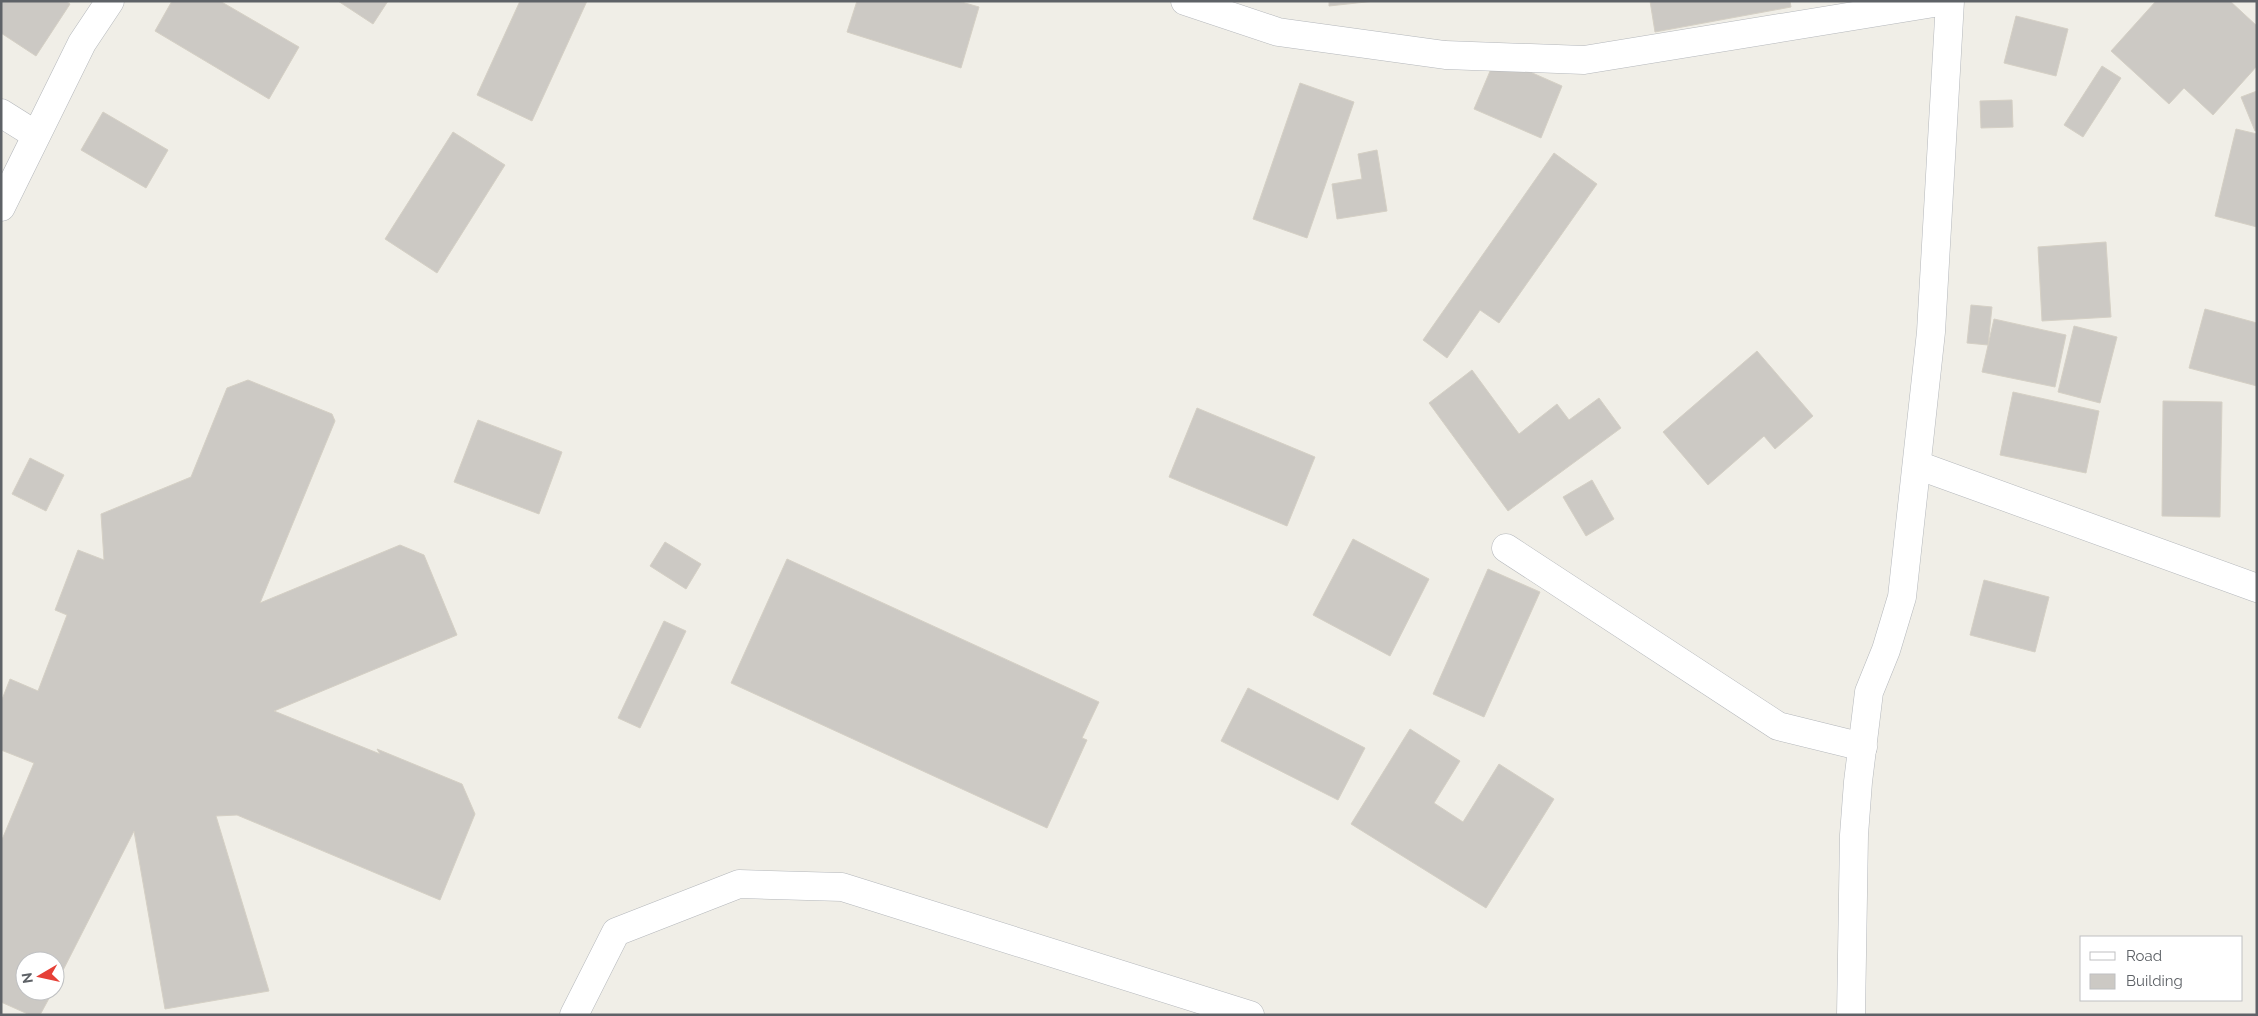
<svg xmlns="http://www.w3.org/2000/svg" width="2258" height="1016" font-family="Raleway,sans-serif">
<style>
.building{fill:#ccc9c4;stroke:#d5d0c5}
.lines{fill:none;stroke-linecap:round;stroke-linejoin:round}
.street-casing{stroke:#b4b7bb;stroke-width:29}
.street{stroke:#fff;stroke-width:28}
</style>
<rect width="100%" height="100%" fill="#f0eee7"/>
<g class="building">
<path d="M 1,1 L 66,1 L 70,4 L 36,56 L 1,33 Z"/>
<path d="M 172,1 L 220,1 L 299,47 L 269,99 L 155,31 Z"/>
<path d="M 338,1 L 388,1 L 373,24 Z"/>
<path d="M 520,1 L 587,1 L 532,121 L 477,95 Z"/>
<path d="M 857,1 L 958,1 L 979,7 L 961,68 L 847,32 Z"/>
<path d="M 1329,1 L 1375,1 L 1329,6 Z"/>
<path d="M 1650,1 L 1790,1 L 1791,7 L 1655,32 Z"/>
<path d="M 2156,1 L 2230,1 L 2257,26 L 2257,66 L 2213,115 L 2184,88 L 2169,104 L 2111,51 Z"/>
<path d="M 2016,16 L 2068,29 L 2056,76 L 2004,63 Z"/>
<path d="M 1496,57 L 1562,86 L 1541,138 L 1474,109 Z"/>
<path d="M 2102,66 L 2121,78 L 2083,137 L 2064,125 Z"/>
<path d="M 1300,83 L 1354,102 L 1307,238 L 1253,219 Z"/>
<path d="M 2257,91 L 2257,130 L 2255,131 L 2241,97 Z"/>
<path d="M 2012,100 L 2013,127 L 1981,128 L 1980,101 Z"/>
<path d="M 103,112 L 168,150 L 146,188 L 81,150 Z"/>
<path d="M 2236,129 L 2257,134 L 2257,227 L 2215,216 Z"/>
<path d="M 453,132 L 505,165 L 437,273 L 385,239 Z"/>
<path d="M 1377,150 L 1387,211 L 1337,219 L 1332,184 L 1362,179 L 1358,154 Z"/>
<path d="M 1554,153 L 1597,184 L 1499,323 L 1480,310 L 1447,358 L 1423,340 Z"/>
<path d="M 2106,242 L 2111,317 L 2042,321 L 2038,247 Z"/>
<path d="M 1971,305 L 1992,307 L 1988,345 L 1967,343 Z"/>
<path d="M 2205,309 L 2257,323 L 2257,386 L 2189,368 Z"/>
<path d="M 1994,319 L 2066,335 L 2055,387 L 1982,372 Z"/>
<path d="M 2074,326 L 2117,337 L 2100,403 L 2058,392 Z"/>
<path d="M 1757,351 L 1813,416 L 1775,449 L 1764,436 L 1708,485 L 1663,432 Z"/>
<path d="M 1472,370 L 1519,434 L 1557,404 L 1569,420 L 1599,398 L 1621,428 L 1508,511 L 1429,403 Z"/>
<path d="M 248,380 L 332,414 L 335,421 L 260,603 L 400,545 L 424,555 L 457,635 L 274,711 L 380,754 L 377,749 L 462,784 L 475,814 L 440,900 L 237,815 L 216,816 L 269,991 L 165,1009 L 134,831 L 55,986 L 55,961 L 25,961 L 25,991 L 53,991 L 40,1015 L 30,1015 L 1,1002 L 1,842 L 34,763 L 1,750 L 1,702 L 10,679 L 38,691 L 67,615 L 55,610 L 78,550 L 104,560 L 101,514 L 191,477 L 227,388 Z"/>
<path d="M 2013,392 L 2099,411 L 2086,473 L 2000,455 Z"/>
<path d="M 2163,401 L 2222,402 L 2220,517 L 2162,516 Z"/>
<path d="M 1197,408 L 1315,457 L 1287,526 L 1169,477 Z"/>
<path d="M 478,420 L 562,452 L 539,514 L 454,482 Z"/>
<path d="M 30,458 L 64,475 L 46,511 L 12,494 Z"/>
<path d="M 1592,480 L 1614,519 L 1586,536 L 1563,497 Z"/>
<path d="M 1353,539 L 1429,579 L 1390,656 L 1313,615 Z"/>
<path d="M 665,542 L 701,564 L 686,589 L 650,566 Z"/>
<path d="M 787,559 L 1099,702 L 1082,738 L 1087,740 L 1047,828 L 731,683 Z"/>
<path d="M 1488,569 L 1540,592 L 1484,717 L 1433,694 Z"/>
<path d="M 1984,580 L 2049,597 L 2035,652 L 1970,635 Z"/>
<path d="M 664,621 L 686,631 L 640,728 L 618,718 Z"/>
<path d="M 1248,688 L 1365,748 L 1338,800 L 1221,741 Z"/>
<path d="M 1410,729 L 1460,761 L 1434,803 L 1463,822 L 1499,764 L 1554,799 L 1486,908 L 1351,824 Z"/>
</g>
<g class="lines">
<g class="street-casing">
<g id="street">
<path d="M 1185,1 L 1278,32 L 1445,55 L 1584,60 L 1946,1"/>
<path d="M 1,113 L 36,135"/>
<path d="M 1,207 L 82,43 L 110,1"/>
<path d="M 1917,465 L 2257,588"/>
<path d="M 1506,548 L 1778,726 L 1863,747"/>
<path d="M 574,1015 L 616,932 L 739,884 L 842,887 L 1250,1015"/>
<path d="M 1851,1015 L 1854,835 L 1858,782 L 1869,692 L 1886,650 L 1902,597 L 1931,332 L 1950,1"/>
</g>
</g>
<use href="#street" class="street"/>
</g>
<rect width="2258" height="1016" fill="none" stroke="#5e6267" stroke-width="5"/>
<rect x="2080" y="936" width="162" height="65" fill="#ffffff" stroke="#bfc0c2"/>
<rect x="2090" y="952" width="25" height="8" fill="#ffffff" stroke="#bfc0c2"/>
<text x="2126" y="961" font-size="15" fill="#5e6267">Road</text>
<rect x="2090" y="974" width="25" height="15" fill="#ccc9c4" stroke="#bfc0c2"/>
<text x="2126" y="986" font-size="15" fill="#5e6267">Building</text>
<g transform="translate(40 976) rotate(261)"><circle r="24" fill="#ffffff" stroke="#bfc0c2"/>
<path d="M0-4L9 19L0 12L-9 19Z" fill="#e64037"/>
<text y="-8" font-size="14" font-weight="bold" text-anchor="middle" fill="#5e6267">N</text>
</g>
</svg>
